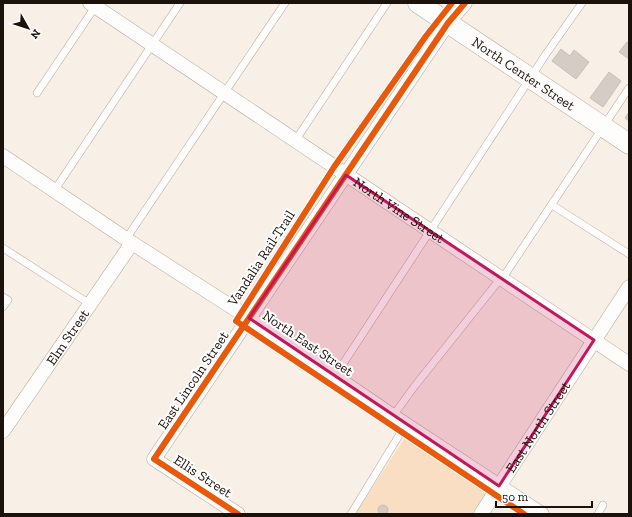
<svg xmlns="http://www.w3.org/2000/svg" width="632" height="517" font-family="'Zilla Slab',serif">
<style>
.green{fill:#f9dec4}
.building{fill:#d5ccc5;stroke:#c8bfb7}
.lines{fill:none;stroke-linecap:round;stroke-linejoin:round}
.lane-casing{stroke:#b0a8a1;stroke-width:8}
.street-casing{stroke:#b0a8a1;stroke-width:15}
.secondary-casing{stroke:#b0a8a1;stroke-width:21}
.lane{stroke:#fefdfb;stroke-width:7}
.street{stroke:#fefdfb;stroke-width:14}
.secondary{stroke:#fefdfb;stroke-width:20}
.cycleway-casing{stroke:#fff;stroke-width:8}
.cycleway{stroke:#e8590c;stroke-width:6}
.marked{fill:#c2185b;fill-opacity:0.2;stroke:#c2185b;stroke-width:3;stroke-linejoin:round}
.labels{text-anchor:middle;stroke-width:4;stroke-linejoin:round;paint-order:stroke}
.street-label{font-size:14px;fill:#1b120b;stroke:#fff}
</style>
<rect width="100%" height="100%" fill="#f8efe7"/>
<path class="green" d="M 410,430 L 493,487 L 476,514 L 355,514 Z"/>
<g class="building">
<path d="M 627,42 L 629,44 L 629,59 L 619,52 Z"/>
<path d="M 561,49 L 570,56 L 574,50 L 589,62 L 576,79 L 552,61 Z"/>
<path d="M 609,72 L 621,81 L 603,107 L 590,98 Z"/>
<path d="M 629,112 L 629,121 L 625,118 Z"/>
<circle cx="383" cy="510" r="5"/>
</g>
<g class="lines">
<g class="lane-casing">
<g id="lane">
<path d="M 37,93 L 95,7"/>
<path d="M 295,141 L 387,3"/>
<path d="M 54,191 L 180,3"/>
<path d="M 552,205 L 629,254"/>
<path d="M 126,239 L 285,3"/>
<path d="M 3,248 L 90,304"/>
<path d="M 502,279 L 629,88"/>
<path d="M 3,297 L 8,300 L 3,307"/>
<path d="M 335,376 L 546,54 L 582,3"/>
<path d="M 393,416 L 414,387 L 501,278"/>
<path d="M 351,514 L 406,424"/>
<path d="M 598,514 L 603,505"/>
</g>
</g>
<g class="street-casing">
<g id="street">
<path id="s1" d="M 90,3 L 629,364"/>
<path d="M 3,156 L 132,243 L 249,318 L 393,416 L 542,514"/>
<path id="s2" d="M 3,431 L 132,243"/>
<path d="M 238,514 L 154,459 L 448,23 L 465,3"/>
<path id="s3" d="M 481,514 L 629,287"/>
</g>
</g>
<g class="secondary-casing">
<g id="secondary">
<path id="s4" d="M 418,3 L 629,144"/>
</g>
</g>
<use href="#lane" class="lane"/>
<use href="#street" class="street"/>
<use href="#secondary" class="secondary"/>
<g class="cycleway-casing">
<g id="cycleway">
<path d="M 452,3 L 426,36 L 334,167 L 236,321 L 524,514"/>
<path d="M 238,514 L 154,459 L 448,23 L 465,3"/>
</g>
</g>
<use href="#cycleway" class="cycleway"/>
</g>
<path class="marked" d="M 346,175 L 594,340 L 499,486 L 249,318 Z"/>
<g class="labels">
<g class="street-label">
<text dy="5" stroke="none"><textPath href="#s4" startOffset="127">North Center Street</textPath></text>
<text dy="5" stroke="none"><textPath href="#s1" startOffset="372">North Vine Street</textPath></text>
<text transform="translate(261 258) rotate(-57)" y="5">Vandalia Rail-Trail</text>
<text dy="5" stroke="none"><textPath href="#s2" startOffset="114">Elm Street</textPath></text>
<text transform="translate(308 343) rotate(34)" y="5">North East Street</text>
<text transform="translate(193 380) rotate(-56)" y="5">East Lincoln Street</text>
<text dy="5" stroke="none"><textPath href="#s3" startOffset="104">East North Street</textPath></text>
<text transform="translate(203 476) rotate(33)" y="5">Ellis Street</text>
</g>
</g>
<rect width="632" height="517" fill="none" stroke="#1b120b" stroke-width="8"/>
<g transform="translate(28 28) rotate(129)" stroke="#ffffff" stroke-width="3" paint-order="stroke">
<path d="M0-3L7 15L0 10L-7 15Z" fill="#1b120b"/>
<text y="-6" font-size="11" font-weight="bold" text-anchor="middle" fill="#1b120b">N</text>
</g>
<path d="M496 501v6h96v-6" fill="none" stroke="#1b120b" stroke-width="2"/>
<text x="502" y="501" font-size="12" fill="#1b120b" stroke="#ffffff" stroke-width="3" paint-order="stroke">50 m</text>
</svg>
